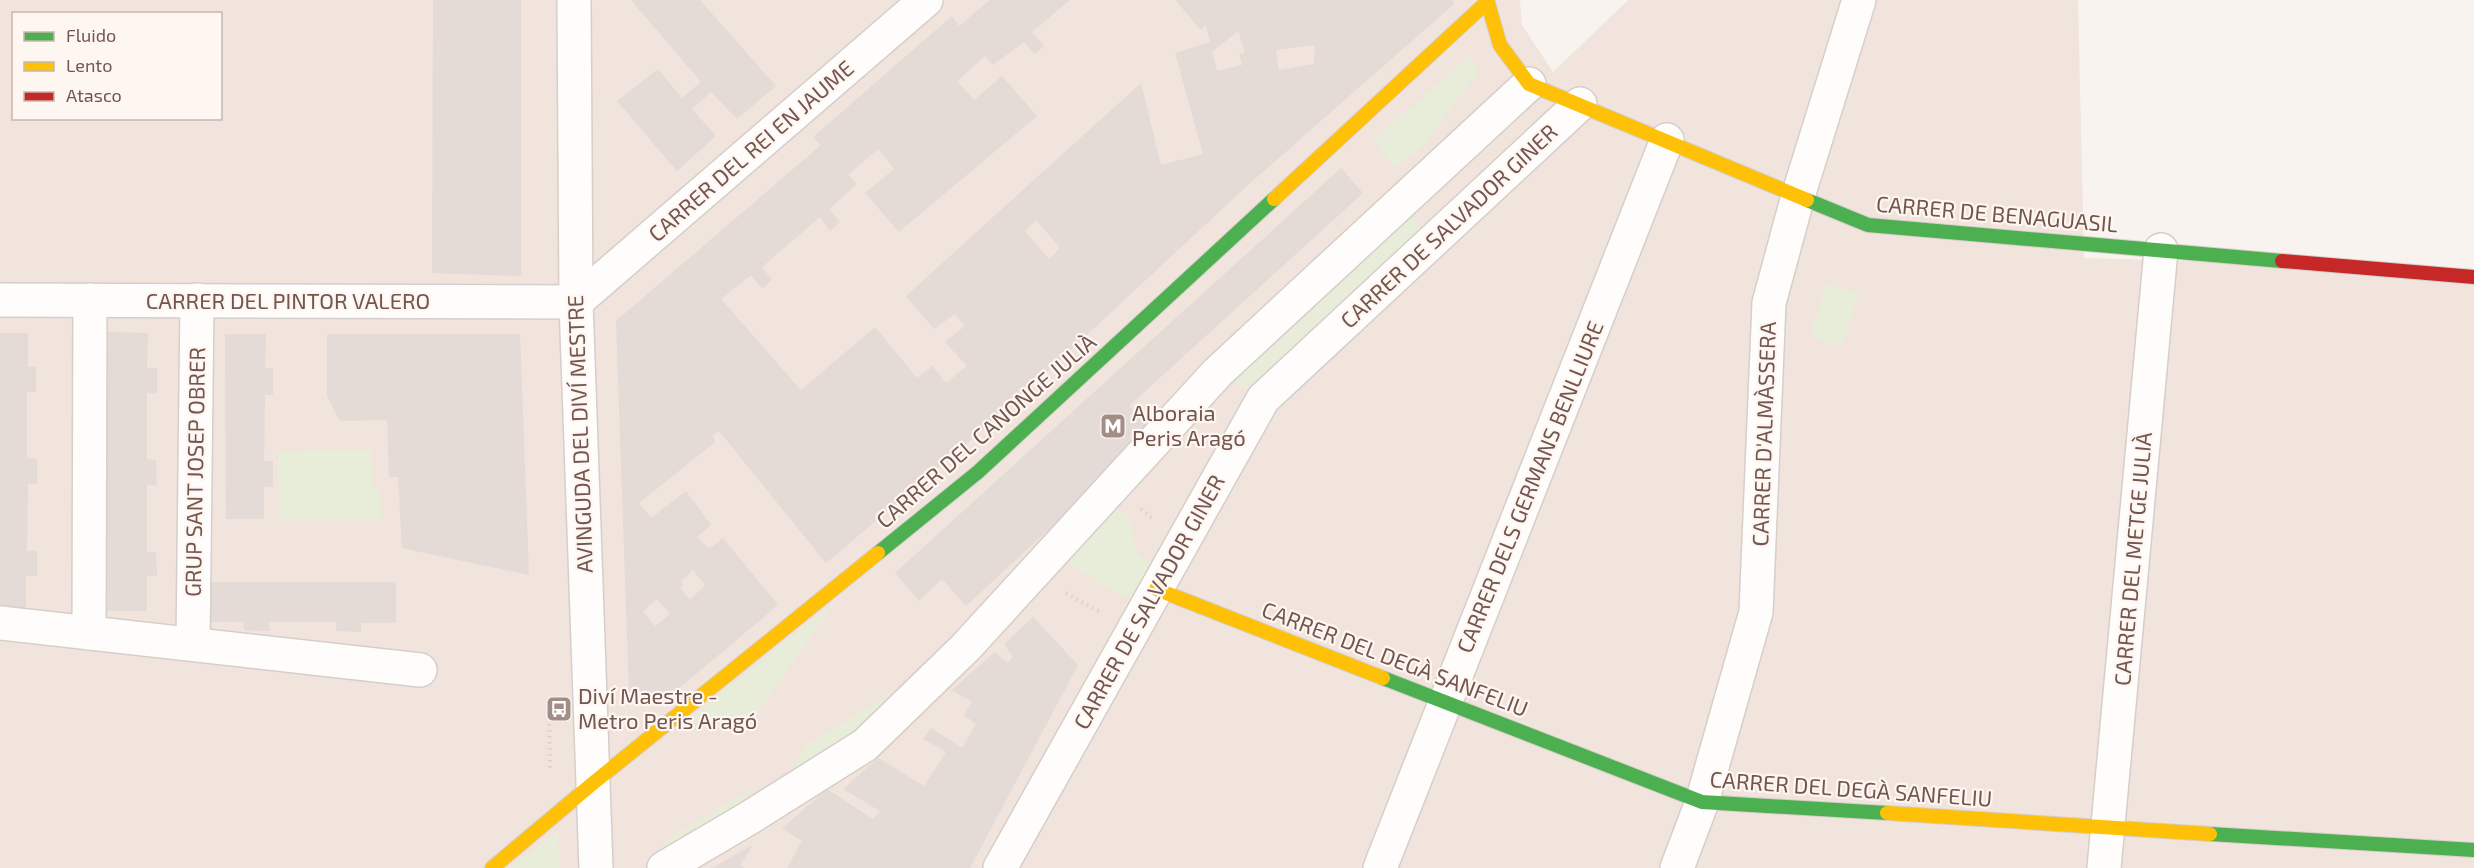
<svg xmlns="http://www.w3.org/2000/svg" width="2474" height="868" font-family="'Exo 2',sans-serif">
<style>
.residential{fill:#f0e4dd;fill-rule:evenodd}
.green{fill:#e8edda}
.building{fill:#e4dad6;fill-rule:evenodd}
.lines{fill:none;stroke-linecap:round;stroke-linejoin:round}
.street-casing{stroke:#d6ceca;stroke-width:36}
.fast-casing{stroke:#d7ceca;stroke-width:16}
.slow-casing{stroke:#d7ceca;stroke-width:16}
.jam-casing{stroke:#d7ceca;stroke-width:16}
.path{stroke:#dad1d0;stroke-width:4;stroke-dasharray:1.5 4.5;stroke-linecap:butt}
.street{stroke:#fefdfc;stroke-width:33}
.fast{stroke:#4caf50;stroke-width:14}
.slow{stroke:#ffc107;stroke-width:14}
.jam{stroke:#c62828;stroke-width:14}
.labels{text-anchor:middle;stroke-width:4.5;stroke-linejoin:round;paint-order:stroke}
.street-label{font-size:22px;fill:#745650;stroke:#fef6f1}
.poi-label{font-size:22px;fill:#745650;stroke:#fef6f1;text-anchor:start}
</style>
<rect width="100%" height="100%" fill="#f8f3ee"/>
<path class="residential" d="M 0,0 L 1520,0 L 1522,25 L 1553,72 L 1628,0 L 2078,0 L 2084,258 L 2474,269 L 2474,868 L 0,868 ZM 14,14 L 220,14 L 220,118 L 14,118 Z"/>
<g class="green">
<path d="M 1470,55 L 1478,72 L 1425,144 L 1396,168 L 1373,141 Z"/>
<path d="M 1410,213 L 1421,229 L 1248,390 L 1229,379 Z"/>
<path d="M 1827,284 L 1859,294 L 1842,347 L 1809,337 Z"/>
<path d="M 372,450 L 372,490 L 380,491 L 381,519 L 279,519 L 278,451 Z"/>
<path d="M 1103,501 L 1129,517 L 1138,554 L 1153,566 L 1131,600 L 1064,562 Z"/>
<path d="M 836,601 L 753,719 L 709,729 L 689,719 Z"/>
<path d="M 909,682 L 887,714 L 786,781 L 805,746 Z"/>
<path d="M 755,786 L 727,819 L 650,867 L 672,836 Z"/>
<path d="M 558,830 L 559,868 L 511,868 Z"/>
</g>
<g class="building">
<path d="M 433,0 L 521,0 L 521,276 L 432,273 Z"/>
<path d="M 631,0 L 700,0 L 776,86 L 737,119 L 711,92 L 692,109 L 716,136 L 677,171 L 617,101 L 658,69 L 682,98 L 701,82 Z"/>
<path d="M 990,0 L 1070,0 L 1032,32 L 1044,46 L 1035,54 L 1024,42 L 993,65 L 985,56 L 957,81 L 974,100 L 1002,76 L 1037,116 L 899,232 L 865,193 L 894,169 L 878,149 L 848,175 L 857,184 L 829,209 L 840,222 L 830,231 L 820,217 L 762,267 L 772,280 L 762,289 L 751,275 L 721,299 L 801,390 L 875,327 L 917,378 L 932,366 L 946,383 L 967,366 L 945,342 L 965,326 L 955,314 L 934,329 L 906,296 L 1141,83 L 1161,165 L 1203,154 L 1175,53 L 1210,42 L 1206,25 L 1201,30 L 1175,0 L 1454,0 L 1454,4 L 1248,185 L 1005,411 L 826,563 L 719,431 L 713,435 L 715,442 L 639,503 L 651,518 L 686,491 L 711,525 L 697,537 L 709,549 L 723,538 L 778,605 L 658,706 L 629,693 L 616,321 L 821,145 L 813,137 L 952,16 L 959,26 ZM 1238,31 L 1245,53 L 1239,54 L 1242,65 L 1217,71 L 1212,52 ZM 1315,45 L 1314,64 L 1279,70 L 1276,50 ZM 1036,220 L 1060,248 L 1049,259 L 1025,231 ZM 693,570 L 705,585 L 690,600 L 680,588 L 684,585 L 681,582 ZM 657,599 L 670,614 L 655,626 L 643,611 Z"/>
<path d="M 1341,168 L 1363,193 L 1129,406 L 1153,433 L 966,606 L 942,579 L 919,601 L 895,573 Z"/>
<path d="M 107,332 L 148,333 L 147,368 L 157,368 L 157,393 L 147,393 L 147,459 L 156,460 L 157,485 L 147,485 L 147,552 L 156,552 L 157,576 L 147,576 L 147,611 L 107,611 Z"/>
<path d="M 0,333 L 28,333 L 28,367 L 36,367 L 36,392 L 27,392 L 27,458 L 37,459 L 37,484 L 28,484 L 27,551 L 37,551 L 37,576 L 26,576 L 26,610 L 0,610 Z"/>
<path d="M 225,334 L 266,334 L 265,368 L 273,368 L 273,395 L 265,395 L 264,461 L 273,461 L 273,487 L 264,487 L 264,519 L 226,519 Z"/>
<path d="M 327,334 L 520,334 L 529,575 L 402,548 L 398,477 L 389,477 L 387,420 L 340,421 L 327,396 Z"/>
<path d="M 210,582 L 396,582 L 396,623 L 361,623 L 361,632 L 336,631 L 336,622 L 269,622 L 270,631 L 244,630 L 243,622 L 209,622 Z"/>
<path d="M 1033,617 L 1078,665 L 970,868 L 787,868 L 802,841 L 782,828 L 827,789 L 873,819 L 880,811 L 843,789 L 878,758 L 924,786 L 946,752 L 923,739 L 931,728 L 962,748 L 976,724 L 964,715 L 972,702 L 952,690 L 995,652 L 1007,663 L 1013,657 L 1004,644 Z"/>
<path d="M 753,845 L 740,865 L 744,868 L 712,868 Z"/>
</g>
<g class="lines">
<g class="street-casing">
<g id="street">
<path d="M 574,0 L 576,302 L 596,868"/>
<path d="M 0,300 L 576,302 L 926,0"/>
<path d="M 0,623 L 420,670"/>
<path d="M 89,633 L 90,300"/>
<path d="M 193,644 L 197,300"/>
<path d="M 664,868 L 749,818 L 865,745 L 966,647 L 1218,372 L 1529,84"/>
<path d="M 1000,868 L 1263,399 L 1580,104"/>
<path d="M 1380,868 L 1667,140"/>
<path d="M 1677,868 L 1702,802 L 1756,612 L 1769,303 L 1798,196 L 1859,0"/>
<path d="M 2104,868 L 2161,250"/>
</g>
</g>
<g class="fast-casing">
<g id="fast">
<path d="M 1807,200 L 1868,225 L 2282,261"/>
<path d="M 878,553 L 978,472 L 1274,199"/>
<path d="M 1383,678 L 1702,802 L 1887,813"/>
<path d="M 2210,834 L 2474,850"/>
</g>
</g>
<g class="slow-casing">
<g id="slow">
<path d="M 1487,0 L 1500,45 L 1529,84 L 1807,200"/>
<path d="M 1274,199 L 1487,2"/>
<path d="M 1156,589 L 1383,678"/>
<path d="M 1887,813 L 2210,834"/>
<path d="M 492,868 L 592,784 L 878,553"/>
</g>
</g>
<g class="jam-casing">
<path id="jam" d="M 2282,261 L 2474,277"/>
</g>
<g class="path">
<path d="M 1141,509 L 1154,520"/>
<path d="M 1066,593 L 1101,613"/>
<path d="M 549,700 L 550,770"/>
</g>
<use href="#street" class="street"/>
<use href="#fast" class="fast"/>
<use href="#slow" class="slow"/>
<use href="#jam" class="jam"/>
</g>
<defs>
<g id="metro-square" transform="scale(1.35)"><rect x="-9" y="-9" width="18" height="18" rx="4" fill="#a28d87" stroke="#fef6f1"/><path d="M-5.5 5V-5H-3L0 0L3-5H5.5V5H3V-.5L0 4L-3-.5V5Z" fill="#fff"/></g>
<g id="bus-square" transform="scale(1.35)"><rect x="-9" y="-9" width="18" height="18" rx="4" fill="#a28d87" stroke="#fef6f1"/><path d="M-5-6H5V4H4V6H2V4H-2V6H-4V4H-5ZM-3.5-4V0h7V-4ZM-3.5 1.2v1.5H-2V1.2ZM2 1.2v1.5H3.5V1.2Z" fill="#fff"/></g>
</defs>
<g fill-rule="evenodd">
<use href="#metro-square" x="1113" y="426"/>
<use href="#bus-square" x="559" y="709"/>
</g>
<g class="labels">
<g class="street-label">
<text transform="translate(751 151) rotate(-41)" y="8">CARRER DEL REI EN JAUME</text>
<text transform="translate(1997 214) rotate(5)" y="8">CARRER DE BENAGUASIL</text>
<text transform="translate(1449 226) rotate(-43)" y="8">CARRER DE SALVADOR GINER</text>
<text x="288" y="309">CARRER DEL PINTOR VALERO</text>
<text transform="translate(986 431) rotate(-41)" y="8">CARRER DEL CANONGE JULIÀ</text>
<text transform="translate(580 434) rotate(-92)" y="8">AVINGUDA DEL DIVÍ MESTRE</text>
<text transform="translate(1764 434) rotate(-88)" y="8">CARRER D'ALMÀSSERA</text>
<text transform="translate(195 472) rotate(-89)" y="8">GRUP SANT JOSEP OBRER</text>
<text transform="translate(1530 487) rotate(-68)" y="8">CARRER DELS GERMANS BENLLIURE</text>
<text transform="translate(2133 559) rotate(-85)" y="8">CARRER DEL METGE JULIÀ</text>
<text transform="translate(1149 602) rotate(-61)" y="8">CARRER DE SALVADOR GINER</text>
<text transform="translate(1395 659) rotate(21)" y="8">CARRER DEL DEGÀ SANFELIU</text>
<text transform="translate(1851 789) rotate(4)" y="8">CARRER DEL DEGÀ SANFELIU</text>
</g>
<g class="poi-label">
<text x="1132" y="421">Alboraia<tspan x="1132" dy="25">Peris Aragó</tspan></text>
<text x="578" y="704">Diví Maestre -<tspan x="578" dy="25">Metro Peris Aragó</tspan></text>
</g>
</g>
<rect x="12" y="12" width="210" height="108" fill="#fef6f1" stroke="#c7b6b1" stroke-width="1.5"/>
<rect x="24" y="32" width="30" height="9" fill="#4caf50" stroke="#c7b6b1" stroke-width="1.5"/>
<text x="66" y="42" font-size="18" fill="#745650">Fluido</text>
<rect x="24" y="62" width="30" height="9" fill="#ffc107" stroke="#c7b6b1" stroke-width="1.5"/>
<text x="66" y="72" font-size="18" fill="#745650">Lento</text>
<rect x="24" y="92" width="30" height="9" fill="#c62828" stroke="#c7b6b1" stroke-width="1.5"/>
<text x="66" y="102" font-size="18" fill="#745650">Atasco</text>
</svg>
